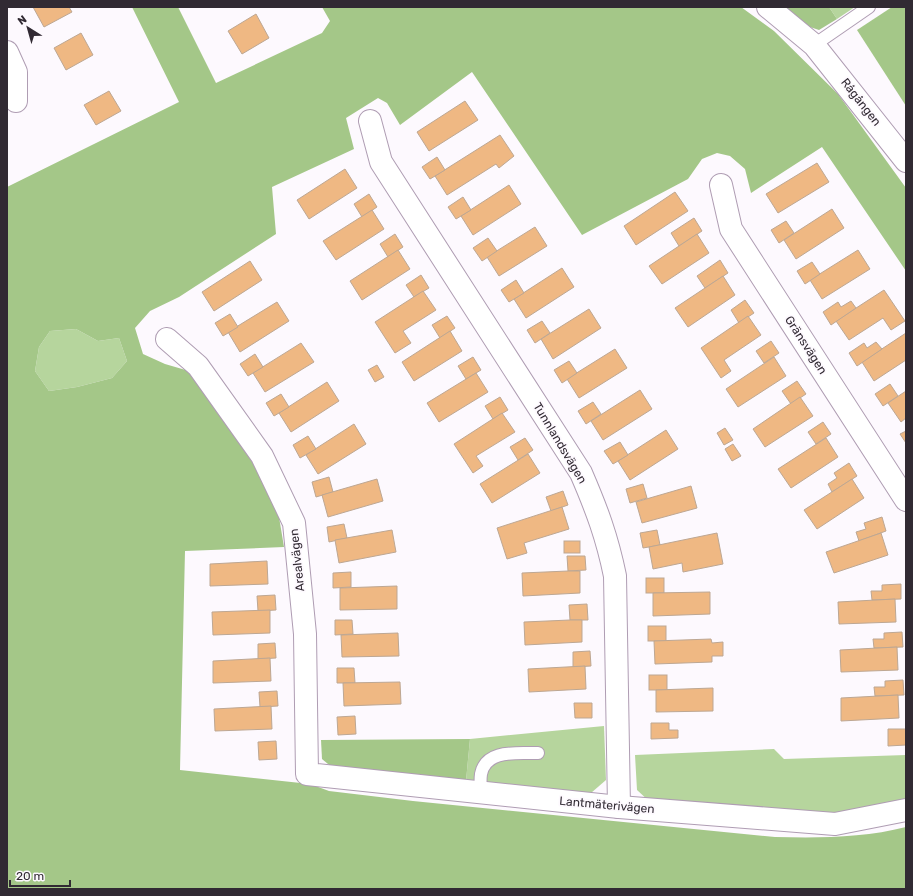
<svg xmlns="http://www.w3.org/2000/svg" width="913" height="896" font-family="Rubik,sans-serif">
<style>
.green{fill:#b6d59d}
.forest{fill:#a4c788;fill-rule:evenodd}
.building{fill:#efb883;stroke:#bda793}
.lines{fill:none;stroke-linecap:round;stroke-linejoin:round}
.lane-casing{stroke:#af9db3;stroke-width:14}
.street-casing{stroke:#af9db3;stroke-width:24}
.lane{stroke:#fff;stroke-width:12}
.street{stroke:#fff;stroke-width:22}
.labels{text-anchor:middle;stroke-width:3.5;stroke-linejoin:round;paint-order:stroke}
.street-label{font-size:12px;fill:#312a33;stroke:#fdf9fe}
</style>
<rect width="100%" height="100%" fill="#fdf9fe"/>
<g class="green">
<path d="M 829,7 L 855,7 L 837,19 Z"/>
<path d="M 76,329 L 98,341 L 119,338 L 127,361 L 112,378 L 77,387 L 49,391 L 35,371 L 39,347 L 50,331 Z"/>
<path d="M 604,726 L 606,780 L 591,793 L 466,781 L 470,739 Z"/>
<path d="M 774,749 L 784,759 L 906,755 L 906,806 L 850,814 L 650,802 L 637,790 L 635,755 Z"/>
</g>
<g class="forest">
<path d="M 132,7 L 178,7 L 216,83 L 322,33 L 330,21 L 322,7 L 741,7 L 774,31 L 838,94 L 906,188 L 906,271 L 822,147 L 751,193 L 745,169 L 730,156 L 717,153 L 702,159 L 688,179 L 582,235 L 472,72 L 400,125 L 387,103 L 378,98 L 346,118 L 354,149 L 272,187 L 276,234 L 179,297 L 150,311 L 135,328 L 143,354 L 165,364 L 189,371 L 253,463 L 279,517 L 284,547 L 185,551 L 180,770 L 310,784 L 329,791 L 413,801 L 775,837 C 819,838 864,838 906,827 L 906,889 L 7,889 L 7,187 L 179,102 ZM 76,329 L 98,341 L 119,338 L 127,361 L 112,378 L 77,387 L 49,391 L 35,371 L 39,347 L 50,331 Z"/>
<path d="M 785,7 L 829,7 L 837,19 L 819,30 L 807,26 Z"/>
<path d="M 892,7 L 906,7 L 906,106 L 857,30 Z"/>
<path d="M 470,739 L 466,781 L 334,769 L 322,759 L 321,740 Z"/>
</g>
<g class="building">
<path d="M 33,7 L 69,7 L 72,12 L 44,27 Z"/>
<path d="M 256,14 L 269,38 L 242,54 L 228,31 Z"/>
<path d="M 81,33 L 93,55 L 66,70 L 54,48 Z"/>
<path d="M 109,91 L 121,111 L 96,125 L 84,105 Z"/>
<path d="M 465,101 L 478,120 L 429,151 L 417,132 Z"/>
<path d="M 500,135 L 514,156 L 499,168 L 496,164 L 447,195 L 435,176 Z"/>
<path d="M 437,157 L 445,170 L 430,179 L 422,167 Z"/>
<path d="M 817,163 L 829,182 L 778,213 L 766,194 Z"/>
<path d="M 345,169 L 357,188 L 309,219 L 297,200 Z"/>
<path d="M 509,185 L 521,204 L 473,235 L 461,216 Z"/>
<path d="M 675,192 L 688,211 L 636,245 L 624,226 Z"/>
<path d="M 369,194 L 377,207 L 362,217 L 354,204 Z"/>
<path d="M 463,197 L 471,210 L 456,219 L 448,207 Z"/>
<path d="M 832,209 L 844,228 L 796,259 L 784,240 Z"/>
<path d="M 372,210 L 384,229 L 336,260 L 323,241 Z"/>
<path d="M 694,218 L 702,231 L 679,246 L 671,233 Z"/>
<path d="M 786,221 L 794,233 L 779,243 L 771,230 Z"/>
<path d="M 535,227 L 547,246 L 499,276 L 487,257 Z"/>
<path d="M 395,234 L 403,247 L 388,257 L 380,244 Z"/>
<path d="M 697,234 L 709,253 L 662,284 L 649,266 Z"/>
<path d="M 488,238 L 497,251 L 482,261 L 473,248 Z"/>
<path d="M 398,250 L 410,269 L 362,300 L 350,281 Z"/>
<path d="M 858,250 L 870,269 L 822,299 L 810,280 Z"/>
<path d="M 720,260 L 728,273 L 705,288 L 697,276 Z"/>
<path d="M 250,261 L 262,280 L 214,311 L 202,292 Z"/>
<path d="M 812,262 L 820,274 L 805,284 L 797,271 Z"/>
<path d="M 562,268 L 574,287 L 526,318 L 514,299 Z"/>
<path d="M 421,275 L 429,288 L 414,297 L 406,285 Z"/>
<path d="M 723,276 L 735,295 L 688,327 L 675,308 Z"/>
<path d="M 516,280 L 524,293 L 509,302 L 501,290 Z"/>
<path d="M 884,290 L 905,321 L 891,330 L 883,318 L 849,340 L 836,321 Z"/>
<path d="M 423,291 L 436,310 L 403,331 L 411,343 L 395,353 L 375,322 Z"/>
<path d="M 745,300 L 754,313 L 739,323 L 731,310 Z"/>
<path d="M 851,301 L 856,308 L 831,325 L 823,312 L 838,302 L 841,307 Z"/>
<path d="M 277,302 L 289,321 L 240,352 L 228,332 Z"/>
<path d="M 589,309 L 601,328 L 553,359 L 541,339 Z"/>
<path d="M 230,314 L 238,327 L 223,336 L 215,323 Z"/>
<path d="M 447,316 L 455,328 L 440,338 L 432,325 Z"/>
<path d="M 748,316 L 761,335 L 724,360 L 731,371 L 721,378 L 701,348 Z"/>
<path d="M 542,321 L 550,333 L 535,343 L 527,330 Z"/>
<path d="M 450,331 L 462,351 L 414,381 L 402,362 Z"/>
<path d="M 906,333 L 906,360 L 874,381 L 862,362 Z"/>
<path d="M 771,341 L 779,353 L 764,363 L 756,351 Z"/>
<path d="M 876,342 L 882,349 L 857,366 L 849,353 L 864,343 L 867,348 Z"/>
<path d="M 301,343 L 314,362 L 265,392 L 253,373 Z"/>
<path d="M 615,349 L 627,368 L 579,398 L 567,379 Z"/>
<path d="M 255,354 L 263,367 L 248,376 L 240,364 Z"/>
<path d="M 473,357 L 481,370 L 466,379 L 458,366 Z"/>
<path d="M 774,357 L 786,376 L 738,407 L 726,389 Z"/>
<path d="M 569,361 L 577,373 L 562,383 L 554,370 Z"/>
<path d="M 377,365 L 384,377 L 375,382 L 368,370 Z"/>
<path d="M 476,373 L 488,392 L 439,422 L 427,403 Z"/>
<path d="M 797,381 L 806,394 L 791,404 L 782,391 Z"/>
<path d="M 327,382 L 339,401 L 291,432 L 279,413 Z"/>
<path d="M 890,384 L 898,396 L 883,406 L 875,394 Z"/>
<path d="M 640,390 L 652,409 L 603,440 L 591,421 Z"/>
<path d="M 906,391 L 906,418 L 901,422 L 888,403 Z"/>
<path d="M 281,394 L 289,407 L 274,416 L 266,403 Z"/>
<path d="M 500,397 L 508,410 L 493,419 L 485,406 Z"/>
<path d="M 800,397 L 813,416 L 765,447 L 753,429 Z"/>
<path d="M 593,402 L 601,414 L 586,424 L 578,411 Z"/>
<path d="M 502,413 L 515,432 L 476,456 L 483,466 L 473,473 L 454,444 Z"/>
<path d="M 823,422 L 831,434 L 816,444 L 808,432 Z"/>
<path d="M 354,424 L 366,444 L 318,474 L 306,455 Z"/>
<path d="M 725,428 L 733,440 L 724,445 L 717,433 Z"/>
<path d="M 666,430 L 678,449 L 630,480 L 618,461 Z"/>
<path d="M 906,431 L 906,443 L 900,434 Z"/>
<path d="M 308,436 L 316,449 L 300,458 L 293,445 Z"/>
<path d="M 525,438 L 533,450 L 518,460 L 510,447 Z"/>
<path d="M 826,438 L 838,457 L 791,488 L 778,469 Z"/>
<path d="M 620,442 L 628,455 L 613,464 L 604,451 Z"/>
<path d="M 733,444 L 741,456 L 732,461 L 725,449 Z"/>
<path d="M 528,454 L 540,473 L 492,503 L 480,484 Z"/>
<path d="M 849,463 L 857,476 L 832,492 L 828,484 L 837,478 L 834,473 Z"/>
<path d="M 329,477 L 333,492 L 316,497 L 312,482 Z"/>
<path d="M 377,479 L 383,501 L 328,517 L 322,495 Z"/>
<path d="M 852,479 L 864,498 L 817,529 L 804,510 Z"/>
<path d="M 643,484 L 647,498 L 630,503 L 626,489 Z"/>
<path d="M 691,486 L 697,508 L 642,523 L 636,502 Z"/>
<path d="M 563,491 L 568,505 L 551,511 L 546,497 Z"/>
<path d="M 562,507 L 569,529 L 524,543 L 527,553 L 507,559 L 497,528 Z"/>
<path d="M 882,517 L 886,531 L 859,541 L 856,532 L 866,529 L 864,523 Z"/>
<path d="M 344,524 L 347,538 L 329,542 L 327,527 Z"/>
<path d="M 392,530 L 396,552 L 339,563 L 335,540 Z"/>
<path d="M 657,530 L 660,545 L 643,548 L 640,533 Z"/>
<path d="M 717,533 L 723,564 L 683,572 L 682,563 L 653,569 L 649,547 Z"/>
<path d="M 881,533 L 888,555 L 834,573 L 826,552 Z"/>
<rect x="564" y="541" width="16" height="12"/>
<path d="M 567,556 L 585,556 L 586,570 L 568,571 Z"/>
<path d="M 267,561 L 268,584 L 210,586 L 210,564 Z"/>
<path d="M 568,571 L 580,571 L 580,593 L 523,596 L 522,573 Z"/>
<path d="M 351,572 L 351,587 L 333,588 L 333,573 Z"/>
<rect x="646" y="578" width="18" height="15"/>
<path d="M 901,584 L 901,599 L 872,600 L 871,591 L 882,591 L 882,585 Z"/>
<path d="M 397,586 L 397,609 L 340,610 L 340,588 Z"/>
<path d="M 710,592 L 710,614 L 653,616 L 653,593 Z"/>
<path d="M 275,595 L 276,610 L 258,611 L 257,596 Z"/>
<path d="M 895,599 L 896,622 L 839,624 L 838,602 Z"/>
<path d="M 587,604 L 588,620 L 570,620 L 569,605 Z"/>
<path d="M 270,610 L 270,633 L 213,635 L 212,612 Z"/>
<path d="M 335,620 L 352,620 L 353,634 L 335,635 Z"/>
<path d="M 570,620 L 582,620 L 582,642 L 525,645 L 524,622 Z"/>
<rect x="648" y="626" width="18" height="15"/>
<path d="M 902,632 L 903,647 L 874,648 L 873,639 L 884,639 L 884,633 Z"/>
<path d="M 398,633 L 399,656 L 342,657 L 341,635 Z"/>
<path d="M 711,639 L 712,643 L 723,642 L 723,656 L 712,656 L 712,662 L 655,664 L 654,641 Z"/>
<path d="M 275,643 L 276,658 L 258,659 L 258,644 Z"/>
<path d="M 897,647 L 898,670 L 841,672 L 840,650 Z"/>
<path d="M 590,651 L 591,666 L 573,667 L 573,652 Z"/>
<path d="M 270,658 L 271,681 L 213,683 L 213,661 Z"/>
<path d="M 585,666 L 586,689 L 529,692 L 528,669 Z"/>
<path d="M 337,668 L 354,668 L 355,683 L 337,683 Z"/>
<rect x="649" y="675" width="18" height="15"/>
<path d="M 903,680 L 904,695 L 875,696 L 874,687 L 885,687 L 885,681 Z"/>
<path d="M 400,682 L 401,704 L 344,706 L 343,683 Z"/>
<path d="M 713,688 L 713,711 L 656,712 L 656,690 Z"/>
<path d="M 277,691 L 278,706 L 260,707 L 259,692 Z"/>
<path d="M 898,695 L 899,718 L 841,721 L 841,698 Z"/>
<path d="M 574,703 L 592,703 L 592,718 L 575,718 Z"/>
<path d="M 271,706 L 272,729 L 215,731 L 214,709 Z"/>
<path d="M 355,716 L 356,734 L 338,735 L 337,717 Z"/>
<path d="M 651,723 L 669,723 L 669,730 L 678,730 L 678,738 L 651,739 Z"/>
<path d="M 888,729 L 906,729 L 906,745 L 888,746 Z"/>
<path d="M 276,741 L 277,759 L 259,760 L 258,742 Z"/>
</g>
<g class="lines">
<g class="lane-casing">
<g id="lane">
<path d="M 814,45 L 869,7"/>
<path d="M 480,793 C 481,786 480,780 481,774 C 486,748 519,754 538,753"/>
</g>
</g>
<g class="street-casing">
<g id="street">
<path d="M 768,7 L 814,45 L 906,161"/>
<path d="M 7,52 L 16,72 L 16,101"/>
<path d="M 370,121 L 381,162 L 581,473 C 597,510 607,537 615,576 L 619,807"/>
<path d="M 721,185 L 731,229 L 906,500"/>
<path d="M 167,339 L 198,366 L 262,456 L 294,523 L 305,634 L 307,774 L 619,807 L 835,824 L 906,810"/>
</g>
</g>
<use href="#lane" class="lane"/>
<use href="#street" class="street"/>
</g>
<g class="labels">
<g class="street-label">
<text transform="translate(861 102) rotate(52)" y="4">Rågången</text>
<text transform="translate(806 345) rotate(57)" y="4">Gränsvägen</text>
<text transform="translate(560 443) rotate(59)" y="4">Tunnlandsvägen</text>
<text transform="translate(297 560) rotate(-96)" y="4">Arealvägen</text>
<text transform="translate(607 805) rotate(5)" y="4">Lantmäterivägen</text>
</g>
</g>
<rect width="913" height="896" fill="none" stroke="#312a33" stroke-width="16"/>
<g transform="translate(28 28) rotate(323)" stroke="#fdf9fe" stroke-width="3" paint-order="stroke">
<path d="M0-3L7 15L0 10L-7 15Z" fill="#312a33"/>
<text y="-6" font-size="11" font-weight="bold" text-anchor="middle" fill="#312a33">N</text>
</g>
<path d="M10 880v6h60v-6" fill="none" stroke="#312a33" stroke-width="2"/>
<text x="16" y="880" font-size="12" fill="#312a33" stroke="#fdf9fe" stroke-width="3" paint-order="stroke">20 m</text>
</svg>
